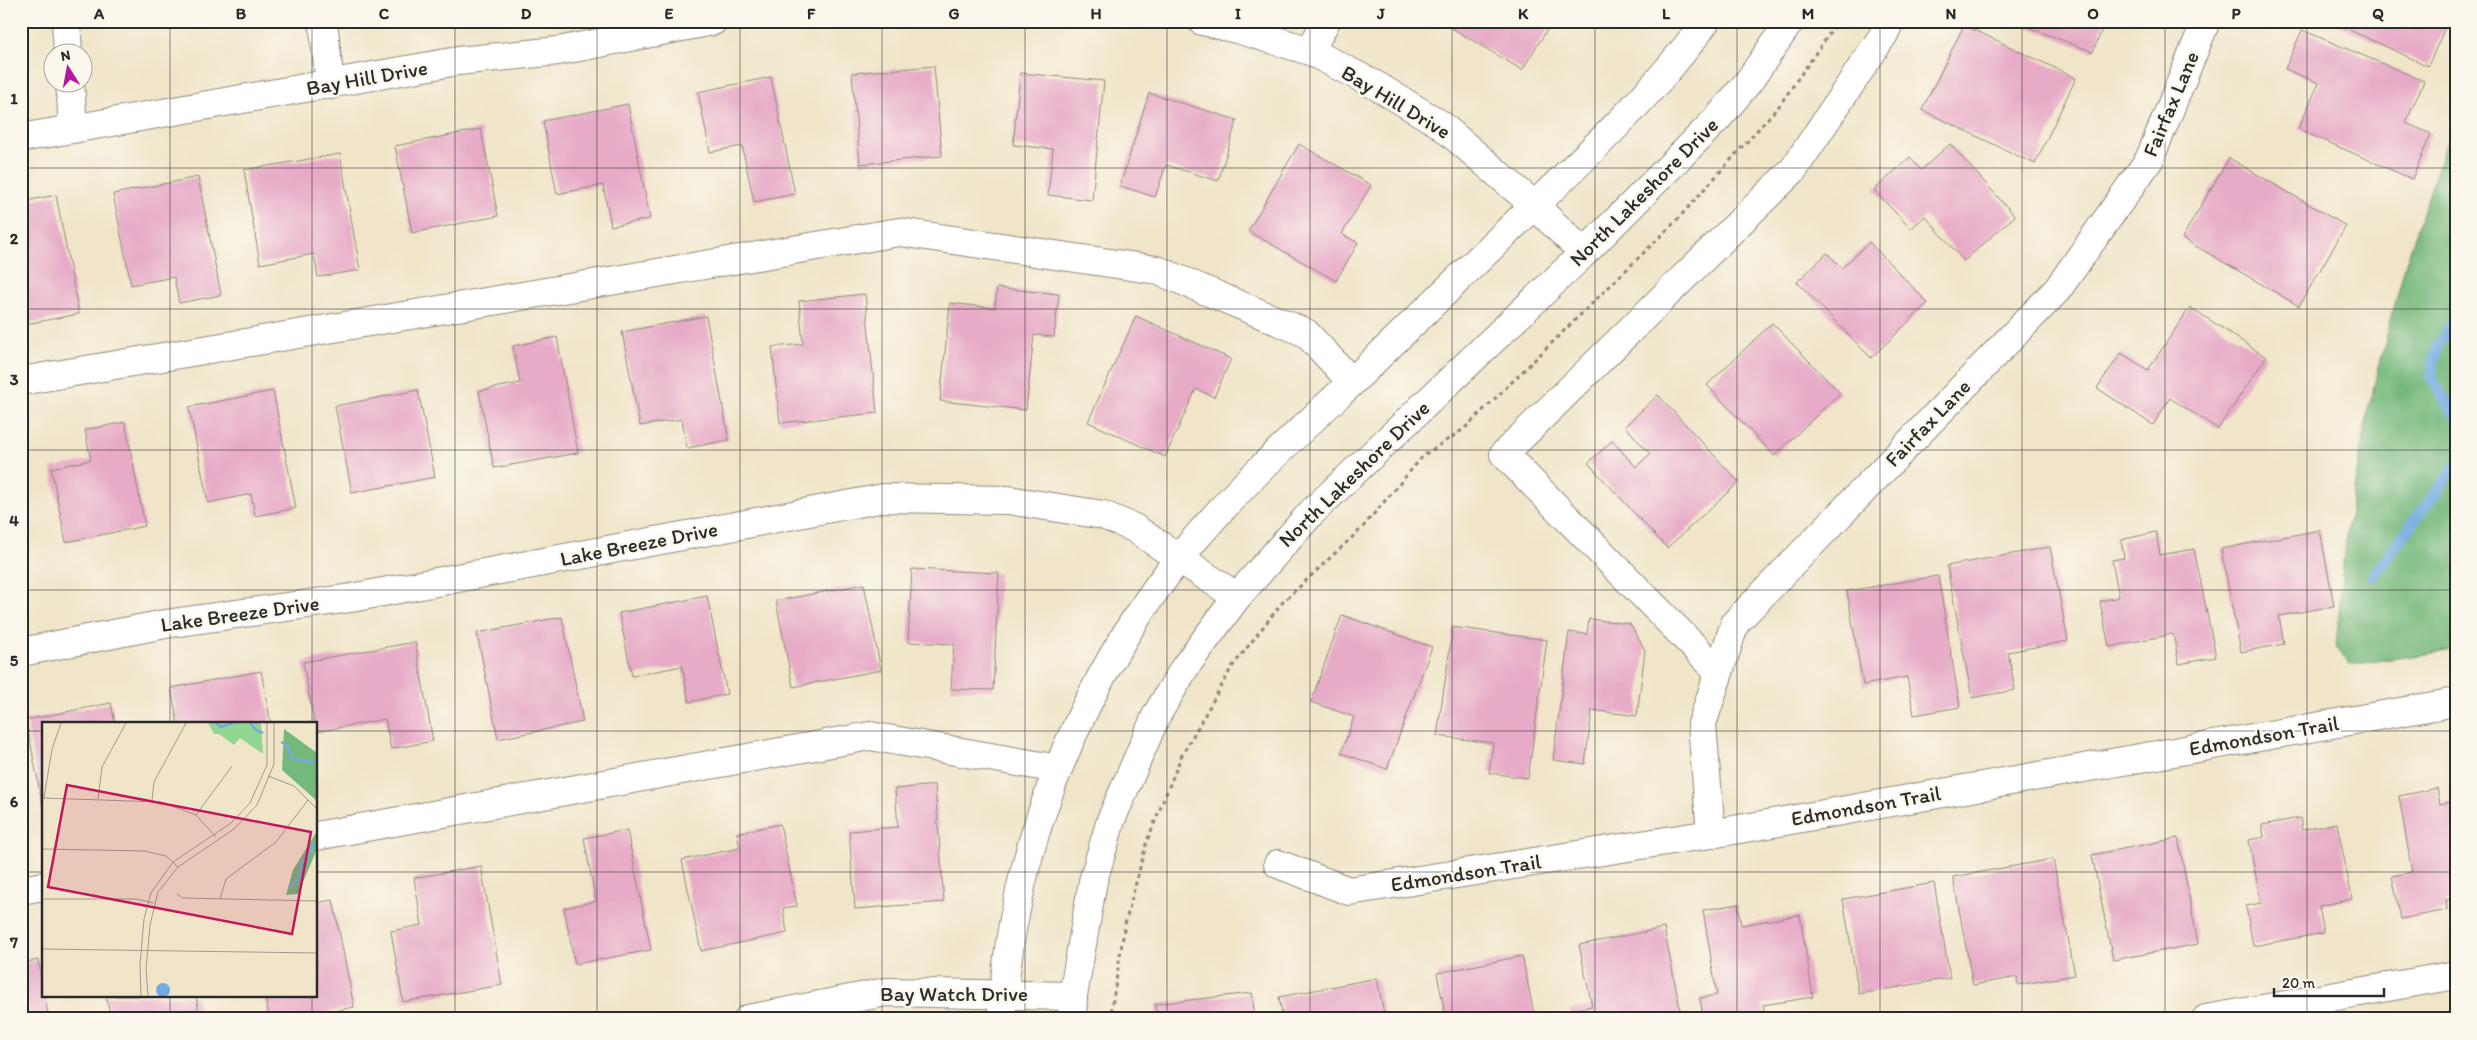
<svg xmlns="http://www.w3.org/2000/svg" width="2477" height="1040" font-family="Itim,sans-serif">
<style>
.forest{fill:#74b87b;stroke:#507253}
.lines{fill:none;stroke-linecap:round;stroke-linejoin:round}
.stream{stroke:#72abe2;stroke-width:11}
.building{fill:#e7abc8}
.minor-casing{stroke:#8e887a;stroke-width:30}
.major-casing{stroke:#8e887a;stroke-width:30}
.path{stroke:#8e887a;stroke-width:3;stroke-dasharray:4 4;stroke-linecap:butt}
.minor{stroke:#fff;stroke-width:28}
.major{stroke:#fff;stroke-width:28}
.grid{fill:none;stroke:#2b2b2b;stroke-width:1;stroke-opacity:0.55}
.labels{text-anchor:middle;stroke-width:5;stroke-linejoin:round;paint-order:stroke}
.street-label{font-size:21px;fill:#2b2b2b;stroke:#fbf7ec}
.inset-river{fill:none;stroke:#72abe2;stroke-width:2.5}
.inset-road{fill:none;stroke:#a19b8a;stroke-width:1}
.view{fill:#c2185b;fill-opacity:0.15;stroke:#c2185b;stroke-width:2.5}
.inset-edge{fill:none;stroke:#2b2b2b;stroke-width:2.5}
.neatline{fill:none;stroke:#2b2b2b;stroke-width:2}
.grid-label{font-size:16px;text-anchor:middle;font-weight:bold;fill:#2b2b2b}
</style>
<rect width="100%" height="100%" fill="#fbf7ec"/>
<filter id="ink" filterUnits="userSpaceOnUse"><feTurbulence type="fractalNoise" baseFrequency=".02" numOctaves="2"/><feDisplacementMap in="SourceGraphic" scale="10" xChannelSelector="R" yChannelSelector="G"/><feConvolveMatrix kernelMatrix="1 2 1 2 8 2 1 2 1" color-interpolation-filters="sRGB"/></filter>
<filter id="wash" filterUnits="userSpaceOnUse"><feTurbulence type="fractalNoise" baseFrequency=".0096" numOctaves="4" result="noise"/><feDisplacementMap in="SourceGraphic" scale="20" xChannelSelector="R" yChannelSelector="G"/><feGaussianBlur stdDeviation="1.12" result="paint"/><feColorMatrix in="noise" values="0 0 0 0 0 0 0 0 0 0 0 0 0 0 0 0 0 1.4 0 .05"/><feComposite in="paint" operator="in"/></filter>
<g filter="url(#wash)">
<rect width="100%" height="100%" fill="#f0e5c9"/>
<path class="forest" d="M 2456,123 L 2456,537 L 2454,545 L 2456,640 L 2448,651 L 2350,665 L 2336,647 L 2345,541 L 2368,409 L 2404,269 L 2444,149 Z"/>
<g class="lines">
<g class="stream">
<path d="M 2456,317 L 2437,346 L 2431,378 L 2456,418"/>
<path d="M 2373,576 L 2456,465"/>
</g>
</g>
<g id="blocks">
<g class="building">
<path d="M 1440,21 L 1549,21 L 1552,22 L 1522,70 Z"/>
<path d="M 2012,21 L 2105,21 L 2093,52 Z"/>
<path d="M 2330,21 L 2448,21 L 2428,66 Z"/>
<path d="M 1964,25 L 2076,78 L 2035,164 L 1922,110 Z"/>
<path d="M 2302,30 L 2424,81 L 2406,123 L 2431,134 L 2412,179 L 2298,129 L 2319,83 L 2285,69 Z"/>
<path d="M 934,66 L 942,156 L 860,164 L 852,73 Z"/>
<path d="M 1020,73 L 1104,81 L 1092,200 L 1048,195 L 1053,149 L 1013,145 Z"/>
<path d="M 771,77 L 795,194 L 754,202 L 742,146 L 710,152 L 698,92 Z"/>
<path d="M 1149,93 L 1237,120 L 1218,181 L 1166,165 L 1155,197 L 1120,186 Z"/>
<path d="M 628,104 L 650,219 L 611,226 L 603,185 L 557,194 L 543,121 Z"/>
<path d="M 481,129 L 498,216 L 412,233 L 395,146 Z"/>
<path d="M 1299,144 L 1371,185 L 1342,234 L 1358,243 L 1336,281 L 1248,231 Z"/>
<path d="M 1950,144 L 2015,216 L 1964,261 L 1925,216 L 1911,229 L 1874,190 L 1910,157 L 1921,170 Z"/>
<path d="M 340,154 L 360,270 L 318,277 L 314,254 L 260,264 L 244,170 Z"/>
<path d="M 2229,158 L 2346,226 L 2299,306 L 2182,238 Z"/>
<path d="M 198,177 L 221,295 L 179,303 L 174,277 L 131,285 L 113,194 Z"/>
<path d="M 56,195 L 79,314 L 21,325 L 21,202 Z"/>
<path d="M 1869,242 L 1928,303 L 1871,358 L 1797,282 L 1827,253 L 1842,268 Z"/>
<path d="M 997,288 L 1059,294 L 1054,337 L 1034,335 L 1026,410 L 940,401 L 950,303 L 995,308 Z"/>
<path d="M 865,294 L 877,413 L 780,423 L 772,347 L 803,344 L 799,301 Z"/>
<path d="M 2190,307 L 2266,357 L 2218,429 L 2170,398 L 2153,425 L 2097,388 L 2121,353 L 2148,370 Z"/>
<path d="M 706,316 L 729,440 L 687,448 L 682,419 L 640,426 L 622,332 Z"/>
<path d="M 1136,316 L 1231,359 L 1214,397 L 1196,389 L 1165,457 L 1088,422 Z"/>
<path d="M 1772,323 L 1840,393 L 1774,456 L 1707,385 Z"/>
<path d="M 557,337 L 578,453 L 494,468 L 479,391 L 520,383 L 513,346 Z"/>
<path d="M 418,390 L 435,477 L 352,493 L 335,406 Z"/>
<path d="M 273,391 L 296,508 L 255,516 L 251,494 L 208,503 L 189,407 Z"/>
<path d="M 1658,395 L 1739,482 L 1667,548 L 1588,463 L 1612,441 L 1636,467 L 1650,454 L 1625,426 Z"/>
<path d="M 125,422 L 145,526 L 66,542 L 51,468 L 91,460 L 85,430 Z"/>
<path d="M 2320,530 L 2334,606 L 2279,616 L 2284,644 L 2241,652 L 2221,549 Z"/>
<path d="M 2156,532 L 2160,555 L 2194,549 L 2216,657 L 2179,664 L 2173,634 L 2109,647 L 2100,601 L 2119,597 L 2112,560 L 2124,558 L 2121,540 Z"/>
<path d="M 2050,547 L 2068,641 L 2008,652 L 2015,690 L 1972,698 L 1947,566 Z"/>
<path d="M 912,569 L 999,573 L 993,690 L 951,689 L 954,644 L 908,642 Z"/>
<path d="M 1938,576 L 1960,707 L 1914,715 L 1907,677 L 1863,685 L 1847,591 Z"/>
<path d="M 864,584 L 881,670 L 793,687 L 776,601 Z"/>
<path d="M 707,596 L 727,694 L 689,702 L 682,666 L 632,676 L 619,613 Z"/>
<path d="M 1342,615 L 1432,647 L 1387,769 L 1341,753 L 1354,717 L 1311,702 Z"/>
<path d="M 562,617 L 583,722 L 498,739 L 477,633 Z"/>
<path d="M 1589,619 L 1630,624 L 1645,650 L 1637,716 L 1592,710 L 1585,764 L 1553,760 L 1569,632 L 1587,634 Z"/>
<path d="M 1453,627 L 1547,640 L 1528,778 L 1489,773 L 1493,743 L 1437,736 Z"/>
<path d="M 415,642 L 433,741 L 391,749 L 385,719 L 316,732 L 303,662 Z"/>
<path d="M 261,671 L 271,724 L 178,724 L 171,688 Z"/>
<path d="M 111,703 L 115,724 L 44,724 L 43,807 L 26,720 Z"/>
<path d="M 935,785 L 944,902 L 855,909 L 849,831 L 898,827 L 895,789 Z"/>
<path d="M 2437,788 L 2440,804 L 2456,801 L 2456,899 L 2446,900 L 2447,910 L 2401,919 L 2392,876 L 2412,872 L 2399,796 Z"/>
<path d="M 2300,818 L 2302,830 L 2337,823 L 2352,899 L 2319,906 L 2324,933 L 2253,946 L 2246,906 L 2261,903 L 2249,840 L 2264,837 L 2262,825 Z"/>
<path d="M 780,824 L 797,906 L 783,908 L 787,933 L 701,951 L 682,860 L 740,848 L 737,833 Z"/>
<path d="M 627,830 L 651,950 L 575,964 L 564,908 L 596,901 L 584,838 Z"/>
<path d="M 2178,838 L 2198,944 L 2113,960 L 2092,855 Z"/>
<path d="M 2053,859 L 2075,975 L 2018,985 L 2017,977 L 1973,985 L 1953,877 Z"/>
<path d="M 481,866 L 502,985 L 403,1002 L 391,931 L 422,925 L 414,878 Z"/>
<path d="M 1934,883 L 1950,978 L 1859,994 L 1843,899 Z"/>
<path d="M 333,900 L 354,1007 L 295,1019 L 269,1019 L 265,996 L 316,996 L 316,903 Z"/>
<path d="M 1738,904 L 1741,925 L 1800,915 L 1813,997 L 1763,1005 L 1766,1019 L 1703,1019 L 1700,998 L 1717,995 L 1703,910 Z"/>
<path d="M 1664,928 L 1682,1019 L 1571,1019 L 1570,1010 L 1592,1006 L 1579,945 Z"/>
<path d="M 1522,956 L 1535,1019 L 1446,1019 L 1437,973 Z"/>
<path d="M 38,960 L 49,1019 L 21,1019 L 21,963 Z"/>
<path d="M 1377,978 L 1385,1019 L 1283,1019 L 1279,997 Z"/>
<path d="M 1252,993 L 1255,1019 L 1157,1019 L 1155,1004 Z"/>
<path d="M 106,996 L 196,996 L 200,1019 L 111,1019 Z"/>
</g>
</g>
</g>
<g filter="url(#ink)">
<use href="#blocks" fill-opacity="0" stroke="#8e887a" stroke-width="1"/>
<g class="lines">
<g class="minor-casing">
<g id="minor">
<path d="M 66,21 L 68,52"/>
<path d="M 323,21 L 330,85"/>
<path d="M 1202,21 L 1240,30 L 1310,51 L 1377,86 L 1440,124 L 1534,205 L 1584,253"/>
<path d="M 1310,51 L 1326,21"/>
<path d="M 70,82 L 73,129"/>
<path d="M 21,138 L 458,61 L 558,51 L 713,21"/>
<path d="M 21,381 L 899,232 L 1157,270 L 1306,333 L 1352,382"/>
<path d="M 21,652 L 165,624 L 351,598 L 884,498 L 1008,500 L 1103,515 L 1134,528 L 1237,597"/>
<path d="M 1719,672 L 1504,454 L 1793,170 L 1884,34 L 1890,21"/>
<path d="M 1711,834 L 1702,724 L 1735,623 L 2057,290 L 2149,160 L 2206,21"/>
<path d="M 316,836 L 870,736 L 1058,769"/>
<path d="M 1278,864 L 1349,891 L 1711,834 L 2456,702"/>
<path d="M 21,890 L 44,886"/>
<path d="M 748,1019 L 886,992 L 1073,996"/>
<path d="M 2206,1019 L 2456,975"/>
</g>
</g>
<g class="major-casing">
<g id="major">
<path d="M 1001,1019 C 1005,979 1009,939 1018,900 C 1043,780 1104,652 1181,556 C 1231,494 1291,439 1349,385 C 1405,331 1460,277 1516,223 C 1583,159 1652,96 1706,21"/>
<path d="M 1072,1019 L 1073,996 L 1093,881 L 1111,820 L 1156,716 L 1185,667 L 1237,597 L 1311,513 L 1584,253 L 1718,118 L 1749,81 L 1790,21"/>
</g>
</g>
<path class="path" d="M 1110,1019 L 1125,924 L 1147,841 L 1181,757 L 1232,667 L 1281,604 L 1361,529 L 1424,455 L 1464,429 L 1676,221 L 1779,106 L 1838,21"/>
<use href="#minor" class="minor"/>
<use href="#major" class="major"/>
</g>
</g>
<path class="grid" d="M 170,21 L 170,724M 312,21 L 312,724M 455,21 L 455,1019M 597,21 L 597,1019M 740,21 L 740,1019M 882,21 L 882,1019M 1025,21 L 1025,1019M 1167,21 L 1167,1019M 1310,21 L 1310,1019M 1452,21 L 1452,1019M 1595,21 L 1595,1019M 1737,21 L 1737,1019M 1880,21 L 1880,1019M 2022,21 L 2022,1019M 2165,21 L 2165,1019M 2307,21 L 2307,1019M 21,168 L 2456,168M 21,309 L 2456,309M 21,450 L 2456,450M 21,590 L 2456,590M 21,731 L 44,731M 316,731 L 2456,731M 21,872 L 44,872M 316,872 L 2456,872M 170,996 L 170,1019M 312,996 L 312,1019"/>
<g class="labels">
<g class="street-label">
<text transform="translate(367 78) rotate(-10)" y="7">Bay Hill Drive</text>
<text transform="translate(1396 102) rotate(31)" y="7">Bay Hill Drive</text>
<text transform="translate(2171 104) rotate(-67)" y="7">Fairfax Lane</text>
<text transform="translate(1644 192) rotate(-45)" y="7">North Lakeshore Drive</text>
<text transform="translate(1928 423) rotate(-46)" y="7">Fairfax Lane</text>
<text transform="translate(1354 474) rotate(-44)" y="7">North Lakeshore Drive</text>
<text transform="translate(639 544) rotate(-11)" y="7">Lake Breeze Drive</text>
<text transform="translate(240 614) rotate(-8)" y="7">Lake Breeze Drive</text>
<text transform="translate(2264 736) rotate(-10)" y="7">Edmondson Trail</text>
<text transform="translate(1866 806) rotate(-10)" y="7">Edmondson Trail</text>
<text transform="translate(1466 873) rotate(-9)" y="7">Edmondson Trail</text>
<text x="954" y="1001">Bay Watch Drive</text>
</g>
</g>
<g transform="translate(42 722)">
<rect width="275" height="275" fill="#f0e5c9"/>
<path d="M 166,1 L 219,1 L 221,32 L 198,16 L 192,23 L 177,12 L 172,12 Z" fill="#91d791"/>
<path d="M 242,7 L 275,31 L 275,79 L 240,48 ZM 275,109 L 275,127 L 256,172 L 244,173 L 251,148 Z" fill="#74b87b"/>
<path d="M114 268a7 7 0 1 1 14 0a7 7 0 1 1-14 0Z" fill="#72abe2"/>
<path class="inset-river" d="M 174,1 L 179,5 L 191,1M 208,1 L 214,8 L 221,11M 239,20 L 245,23 L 250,37 L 275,41M 248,165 L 259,154 L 259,143 L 275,119"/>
<path class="inset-road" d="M 226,54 L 252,64 L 275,87M 0,76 L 119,80 L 154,93 L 174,115M 2,76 L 10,27 L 19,1M 56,77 L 60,45 L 84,1M 110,78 L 112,60 L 144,1M 154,93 L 190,44M 0,127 L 103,129 L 124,134 L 136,145M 135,172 L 141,176 L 275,179M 0,177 L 94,177 L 112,181M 178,177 L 184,157 L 234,120 L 266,78M 0,227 L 275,231M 99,274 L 98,243 L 102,197 L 109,171 L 131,140 L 189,101 L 208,81 L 225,43 L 225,1M 106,274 L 104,247 L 108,203 L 116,170 L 136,145 L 192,107 L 215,83 L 232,42 L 232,1"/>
<path class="view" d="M 25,63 L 269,110 L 250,212 L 6,165 Z"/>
<rect width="275" height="275" class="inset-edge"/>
</g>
<rect width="2477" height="1040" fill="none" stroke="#fbf7ec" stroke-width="55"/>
<g transform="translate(68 68) rotate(349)"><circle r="24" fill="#fbf7ec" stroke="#a8a59f"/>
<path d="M0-4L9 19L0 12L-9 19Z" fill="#b5179e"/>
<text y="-8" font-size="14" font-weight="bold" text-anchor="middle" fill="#2b2b2b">N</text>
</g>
<path d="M2274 988v8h110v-8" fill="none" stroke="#2b2b2b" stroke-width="2.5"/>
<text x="2282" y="988" font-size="15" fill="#2b2b2b" stroke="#fbf7ec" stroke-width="4" paint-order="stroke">20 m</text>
<rect x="28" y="28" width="2422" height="984" class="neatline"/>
<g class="grid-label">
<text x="99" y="19">A</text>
<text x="241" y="19">B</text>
<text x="384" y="19">C</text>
<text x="526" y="19">D</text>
<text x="669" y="19">E</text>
<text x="811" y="19">F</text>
<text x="954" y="19">G</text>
<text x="1096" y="19">H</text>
<text x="1238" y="19">I</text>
<text x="1381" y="19">J</text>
<text x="1523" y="19">K</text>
<text x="1666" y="19">L</text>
<text x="1808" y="19">M</text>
<text x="1951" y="19">N</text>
<text x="2093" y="19">O</text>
<text x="2236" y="19">P</text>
<text x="2378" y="19">Q</text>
<text x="14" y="104">1</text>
<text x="14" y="244">2</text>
<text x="14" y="385">3</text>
<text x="14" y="526">4</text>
<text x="14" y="666">5</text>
<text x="14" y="807">6</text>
<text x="14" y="948">7</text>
</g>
</svg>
